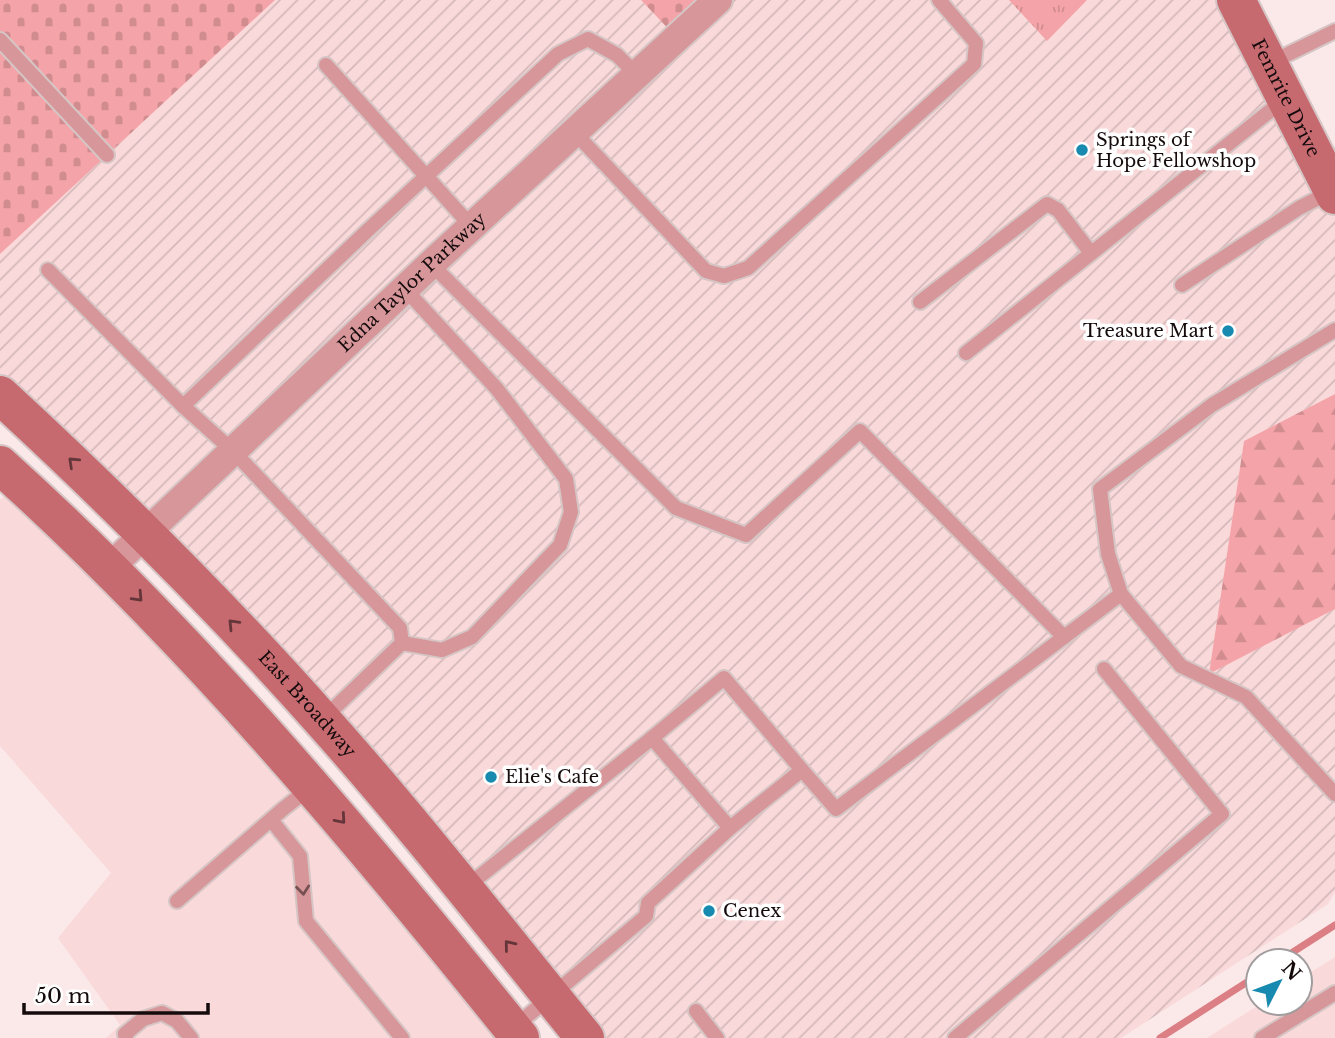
<svg xmlns="http://www.w3.org/2000/svg" width="1335" height="1038" font-family="'Libre Baskerville',serif">
<style>
.built{fill:#fad9da}
.industrial{fill:url(#industrial-furrows)}
.grass{fill:url(#grass-tufts)}
.forest{fill:url(#forest-firs)}
.cemetery{fill:url(#cemetery-stones)}
.lines{fill:none;stroke-linecap:round;stroke-linejoin:round}
.stream{stroke:#db7f85;stroke-width:7}
.lane-casing{stroke:#d6c5c5;stroke-width:18}
.street-casing{stroke:#d6c5c5;stroke-width:32}
.secondary-casing{stroke:#d6c5c5;stroke-width:42}
.lane{stroke:#d79699;stroke-width:14}
.street{stroke:#d79699;stroke-width:28}
.secondary{stroke:#c76a70;stroke-width:38}
.oneway{stroke:#653639}
.oneway2{stroke:#765052}
.poi-dot{fill:#188aaf;stroke:#fff;stroke-width:2.5}
.labels{text-anchor:middle;stroke-width:7;stroke-linejoin:round;paint-order:stroke}
.street-label{font-size:18px;fill:#150b0c;stroke:#fff}
.poi-label{font-size:18px;fill:#150b0c;stroke:#fff;text-anchor:start}
</style>
<defs>
<pattern id="industrial-furrows" width="10" height="10" patternUnits="userSpaceOnUse" patternTransform="scale(1.75)"><rect width="10" height="10" fill="#fad9da"/><path d="M-1 1l2-2M0 10L10 0M9 11l2-2" fill="none" stroke="#d5b9ba"/></pattern>
<pattern id="grass-tufts" width="24" height="20" patternUnits="userSpaceOnUse" patternTransform="scale(1.75)"><rect width="24" height="20" fill="#f4a4a8"/><path d="M3 7l-1-3M5 7V3M7 7l1-3M15 17l-1-3M17 17v-4M19 17l1-3" fill="none" stroke="#d08c8f"/></pattern>
<pattern id="forest-firs" width="22" height="20" patternUnits="userSpaceOnUse" patternTransform="scale(1.75)"><rect width="22" height="20" fill="#f4a4a8"/><path d="M5 1l3.5 6h-7zM16 11l3.5 6h-7z" fill="#d08c8f"/></pattern>
<pattern id="cemetery-stones" width="16" height="16" patternUnits="userSpaceOnUse" patternTransform="scale(1.75)"><rect width="16" height="16" fill="#f4a4a8"/><path d="M2 7V4a2 2 0 0 1 4 0v3zM10 15v-3a2 2 0 0 1 4 0v3z" fill="#d08c8f"/></pattern>
</defs>
<rect width="100%" height="100%" fill="#fbe8e8"/>
<g class="built">
<path d="M 18,481 L 519,1038 L 106,1038 L 120,1025 L 58,938 L 111,873 L 0,746 L 0,500 Z"/>
<path d="M 1335,957 L 1335,1038 L 1207,1038 L 1262,1003 L 1300,1003 L 1300,979 Z"/>
</g>
<path class="industrial" d="M 275,0 L 641,0 L 677,37 L 718,0 L 1236,0 L 1335,195 L 1335,394 L 1244,441 L 1210,673 L 1335,609 L 1335,892 L 1328,904 L 1121,1038 L 585,1038 L 385,794 L 0,395 L 0,254 Z"/>
<path class="grass" d="M 1009,0 L 1087,0 L 1047,41 Z"/>
<path class="forest" d="M 1335,394 L 1335,609 L 1209,674 L 1244,441 Z"/>
<g class="cemetery">
<path d="M 0,0 L 275,0 L 0,254 Z"/>
<path d="M 641,0 L 718,0 L 677,38 Z"/>
</g>
<g class="lines">
<g class="stream">
<path d="M 1279,961 L 1335,925"/>
<path d="M 1160,1038 L 1258,975"/>
</g>
<g class="lane-casing">
<g id="lane">
<path d="M 0,40 L 107,155"/>
<path d="M 1270,63 L 1335,31"/>
<path d="M 326,65 L 472,227"/>
<path d="M 575,133 L 706,271 L 724,276 L 748,268 L 974,64 L 976,43 L 939,0"/>
<path d="M 431,264 L 676,508 L 746,535 L 860,431 L 1064,637"/>
<path d="M 48,270 L 183,406 L 368,230 L 558,54 L 588,39 L 617,55 L 637,75"/>
<path d="M 1182,285 L 1299,208 L 1332,191"/>
<path d="M 920,302 L 1047,204 L 1058,210 L 1091,253"/>
<path d="M 966,353 L 1285,99"/>
<path d="M 183,406 L 233,451 L 400,628 L 402,643 L 323,719"/>
<path d="M 1121,594 L 1108,554 L 1100,489 L 1212,405 L 1335,330"/>
<path d="M 402,643 L 442,650 L 472,637 L 560,545 L 571,512 L 566,479 L 497,389 L 405,289"/>
<path d="M 652,738 L 724,678 L 802,770"/>
<path d="M 272,821 L 300,856 L 306,921 L 402,1038"/>
<path d="M 465,888 L 652,738 L 730,828"/>
<path d="M 177,901 L 283,809 L 311,787"/>
<path d="M 696,1011 L 717,1038"/>
<path d="M 512,1029 L 646,916 L 648,903 L 730,828 L 802,770 L 836,809 L 1121,594 L 1181,666 L 1246,697 L 1335,794"/>
<path d="M 126,1038 L 125,1034 L 143,1019 L 162,1013 L 177,1021 L 191,1038"/>
<path d="M 955,1038 L 1222,814 L 1104,669"/>
<path d="M 1262,1038 L 1335,993"/>
</g>
</g>
<g class="street-casing">
<g id="street">
<path id="s1" d="M 110,567 L 431,264 L 718,0"/>
</g>
</g>
<g class="secondary-casing">
<g id="secondary">
<path id="s2" d="M 1236,0 L 1335,195"/>
<path id="s3" d="M 0,395 C 115,501 225,610 328,727 C 417,827 500,934 585,1038"/>
<path d="M 0,465 C 192,638 358,836 520,1038"/>
</g>
</g>
<use href="#lane" class="lane"/>
<use href="#street" class="street"/>
<use href="#secondary" class="secondary"/>
</g>
<defs><path id="oneway-chevron" d="M-2-3.5L2.5 0L-2 3.5" fill="none" stroke-width="1.6" stroke-linecap="round" stroke-linejoin="round" transform="scale(1.75)"/></defs>
<g class="oneway">
<use href="#oneway-chevron" transform="translate(73 462) rotate(-137)"/>
<use href="#oneway-chevron" transform="translate(138 597) rotate(47)"/>
<use href="#oneway-chevron" transform="translate(233 624) rotate(-134)"/>
<use href="#oneway-chevron" transform="translate(341 819) rotate(49)"/>
<use href="#oneway-chevron" transform="translate(509 945) rotate(-129)"/>
</g>
<use class="oneway2" href="#oneway-chevron" transform="translate(303 890) rotate(84)"/>
<g class="poi-dot">
<circle cx="1082" cy="150" r="7"/>
<circle cx="1228" cy="331" r="7"/>
<circle cx="491" cy="777" r="7"/>
<circle cx="709" cy="911" r="7"/>
</g>
<g class="labels">
<g class="street-label">
<text dy="6" stroke="none"><textPath href="#s2" startOffset="110">Femrite Drive</textPath></text>
<text dy="6" stroke="none"><textPath href="#s1" startOffset="415">Edna Taylor Parkway</textPath></text>
<text dy="6" stroke="none"><textPath href="#s3" startOffset="436">East Broadway</textPath></text>
</g>
<g class="poi-label">
<text x="1096" y="146">Springs of<tspan x="1096" dy="21">Hope Fellowshop</tspan></text>
<text x="1214" y="337" text-anchor="end">Treasure Mart</text>
<text x="505" y="783">Elie's Cafe</text>
<text x="723" y="917">Cenex</text>
</g>
</g>
<g transform="translate(1279 982) rotate(48)"><circle r="33" fill="#ffffff" stroke="#a19d9e" stroke-width="2"/>
<path d="M0-5L12 26L0 18L-12 26Z" fill="#188aaf"/>
<text y="-10" font-size="19" font-weight="bold" text-anchor="middle" fill="#150b0c">N</text>
</g>
<path d="M24 1003v10h184v-10" fill="none" stroke="#150b0c" stroke-width="3.5"/>
<text x="35" y="1003" font-size="21" fill="#150b0c" stroke="#ffffff" stroke-width="5" paint-order="stroke">50 m</text>
</svg>
